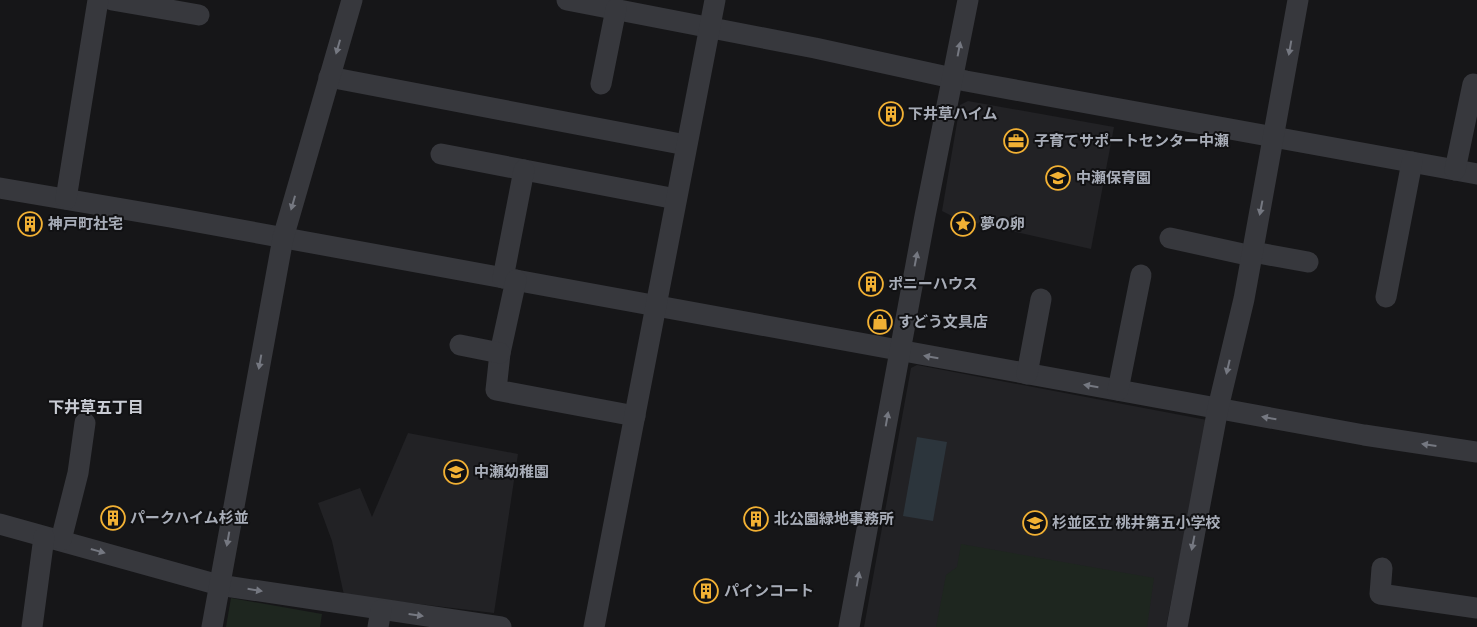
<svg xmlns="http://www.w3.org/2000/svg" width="1477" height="627" font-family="Raleway,'Noto Sans JP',sans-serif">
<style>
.built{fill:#222225}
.green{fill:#1e261f}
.water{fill:#2c353c}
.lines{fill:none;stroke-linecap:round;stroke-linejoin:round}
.minor{stroke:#37383d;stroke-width:21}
.oneway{fill:#757881}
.labels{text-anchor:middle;stroke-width:4;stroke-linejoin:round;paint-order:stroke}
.poi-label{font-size:15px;font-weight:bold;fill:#a8adb8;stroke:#111113;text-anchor:start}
.neighbourhood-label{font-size:16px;font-weight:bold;fill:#c9ccd4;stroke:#111113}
</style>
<rect width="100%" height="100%" fill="#161618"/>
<g class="built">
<path d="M 968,101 L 1114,127 L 1091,249 L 958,219 L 942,211 L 960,105 Z"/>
<path d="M 917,365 L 1207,420 L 1166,627 L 864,627 L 911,368 Z"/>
<path d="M 408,433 L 518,454 L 494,613 L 344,595 L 332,541 L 318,503 L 360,488 L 372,517 Z"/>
</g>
<g class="green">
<path d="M 961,544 L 1154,578 L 1147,627 L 936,627 L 946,575 L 957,567 Z"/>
<path d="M 231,598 L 322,614 L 320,627 L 226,627 Z"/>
</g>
<path class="water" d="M 917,437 L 947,442 L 933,521 L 903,516 Z"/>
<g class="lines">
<g class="minor">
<path d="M 112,0 L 199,15"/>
<path d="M 567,0 L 815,48 L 966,81 L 1477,174"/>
<path d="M 329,77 L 686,145"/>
<path d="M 601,84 L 616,9"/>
<path d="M 441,154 L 676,199"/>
<path d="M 1455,170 L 1473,84 L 1477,85"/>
<path d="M 0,188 L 170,217 L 1364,435 L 1477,452"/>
<path d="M 66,199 L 98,0"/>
<path d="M 1170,238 L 1252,256"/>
<path d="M 1253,252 L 1308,262"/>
<path d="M 503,278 L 524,170"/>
<path d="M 516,280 L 500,353 L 496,390 L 635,416"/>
<path d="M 1386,297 L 1412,162"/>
<path d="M 460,345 L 500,353"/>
<path d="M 1027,374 L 1041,299"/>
<path d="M 1118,390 L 1141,275"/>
<path d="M 0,524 L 219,585 L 501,627"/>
<path d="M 61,540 L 78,473 L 85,423"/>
<path d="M 1382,568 L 1380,594 L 1477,608"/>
<path d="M 32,627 L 44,537"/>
<path d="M 212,627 L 283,238 L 352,0"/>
<path d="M 378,627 L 381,610"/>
<path d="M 594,627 L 715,0"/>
<path d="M 849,627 L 925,216 L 968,0"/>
<path d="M 1177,627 L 1218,408 L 1244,299 L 1298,0"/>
</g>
</g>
<defs><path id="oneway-solid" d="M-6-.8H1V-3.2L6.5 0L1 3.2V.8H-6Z" transform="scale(1.25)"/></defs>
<g class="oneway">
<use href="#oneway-solid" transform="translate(338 47) rotate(106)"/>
<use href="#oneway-solid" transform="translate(1290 48) rotate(100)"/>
<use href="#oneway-solid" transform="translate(959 49) rotate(-79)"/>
<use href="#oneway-solid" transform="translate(293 203) rotate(106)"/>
<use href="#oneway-solid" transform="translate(1261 208) rotate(101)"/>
<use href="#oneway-solid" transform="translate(916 259) rotate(-79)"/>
<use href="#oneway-solid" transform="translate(931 357) rotate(-170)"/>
<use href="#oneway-solid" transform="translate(260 362) rotate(100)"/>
<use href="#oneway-solid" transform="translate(1228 367) rotate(103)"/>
<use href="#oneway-solid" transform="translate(1091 386) rotate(-170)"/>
<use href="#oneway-solid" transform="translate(1269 418) rotate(-170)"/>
<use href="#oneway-solid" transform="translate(887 419) rotate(-80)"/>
<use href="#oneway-solid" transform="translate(1429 445) rotate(-172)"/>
<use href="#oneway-solid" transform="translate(228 539) rotate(100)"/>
<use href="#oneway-solid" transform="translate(1193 543) rotate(101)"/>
<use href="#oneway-solid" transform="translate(98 551) rotate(16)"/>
<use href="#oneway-solid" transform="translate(858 579) rotate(-80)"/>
<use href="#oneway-solid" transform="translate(255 590) rotate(9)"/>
<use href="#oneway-solid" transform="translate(416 615) rotate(8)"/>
</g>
<defs>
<g id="building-ring" transform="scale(1.25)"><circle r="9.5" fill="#111113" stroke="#f2b134" stroke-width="1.5"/><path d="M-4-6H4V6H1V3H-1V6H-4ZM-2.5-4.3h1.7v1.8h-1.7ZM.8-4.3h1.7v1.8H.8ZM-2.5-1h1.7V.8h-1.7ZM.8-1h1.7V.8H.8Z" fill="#f2b134"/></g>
<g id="office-ring" transform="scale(1.25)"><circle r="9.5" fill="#111113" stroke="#f2b134" stroke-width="1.5"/><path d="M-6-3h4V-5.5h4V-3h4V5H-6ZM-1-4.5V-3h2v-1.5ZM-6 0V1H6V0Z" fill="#f2b134"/></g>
<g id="school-ring" transform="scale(1.25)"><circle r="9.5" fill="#111113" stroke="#f2b134" stroke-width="1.5"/><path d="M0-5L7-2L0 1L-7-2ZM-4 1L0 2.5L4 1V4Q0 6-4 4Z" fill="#f2b134"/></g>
<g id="sight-ring" transform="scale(1.25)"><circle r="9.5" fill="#111113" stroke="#f2b134" stroke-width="1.5"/><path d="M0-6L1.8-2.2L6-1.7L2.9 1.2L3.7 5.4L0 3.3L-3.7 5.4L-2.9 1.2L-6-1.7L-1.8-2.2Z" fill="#f2b134"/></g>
<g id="shop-ring" transform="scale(1.25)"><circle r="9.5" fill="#111113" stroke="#f2b134" stroke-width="1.5"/><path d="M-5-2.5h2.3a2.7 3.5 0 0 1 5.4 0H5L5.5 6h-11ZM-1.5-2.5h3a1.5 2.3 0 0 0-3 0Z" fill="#f2b134"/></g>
</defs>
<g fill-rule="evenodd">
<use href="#building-ring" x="891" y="114"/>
<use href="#office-ring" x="1016" y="141"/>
<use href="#school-ring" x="1058" y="178"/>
<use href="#building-ring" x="30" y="224"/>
<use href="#sight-ring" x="963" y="224"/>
<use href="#building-ring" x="871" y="284"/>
<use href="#shop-ring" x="880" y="322"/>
<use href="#school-ring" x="456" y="472"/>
<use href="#building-ring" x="113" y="518"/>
<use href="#building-ring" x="756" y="519"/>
<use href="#school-ring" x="1035" y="523"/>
<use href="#building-ring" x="706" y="591"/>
</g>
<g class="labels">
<g class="poi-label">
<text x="908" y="119">下井草ハイム</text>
<text x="1034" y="146">子育てサポートセンター中瀬</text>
<text x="1076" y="183">中瀬保育園</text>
<text x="48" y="229">神戸町社宅</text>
<text x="980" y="229">夢の卵</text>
<text x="888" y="289">ポニーハウス</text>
<text x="898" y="327">すどう文具店</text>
<text x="474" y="477">中瀬幼稚園</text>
<text x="130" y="523">パークハイム杉並</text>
<text x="774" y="524">北公園緑地事務所</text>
<text x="1052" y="528">杉並区立 桃井第五小学校</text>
<text x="724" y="596">パインコート</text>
</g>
<g class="neighbourhood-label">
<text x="96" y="413">下井草五丁目</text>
</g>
</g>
</svg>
